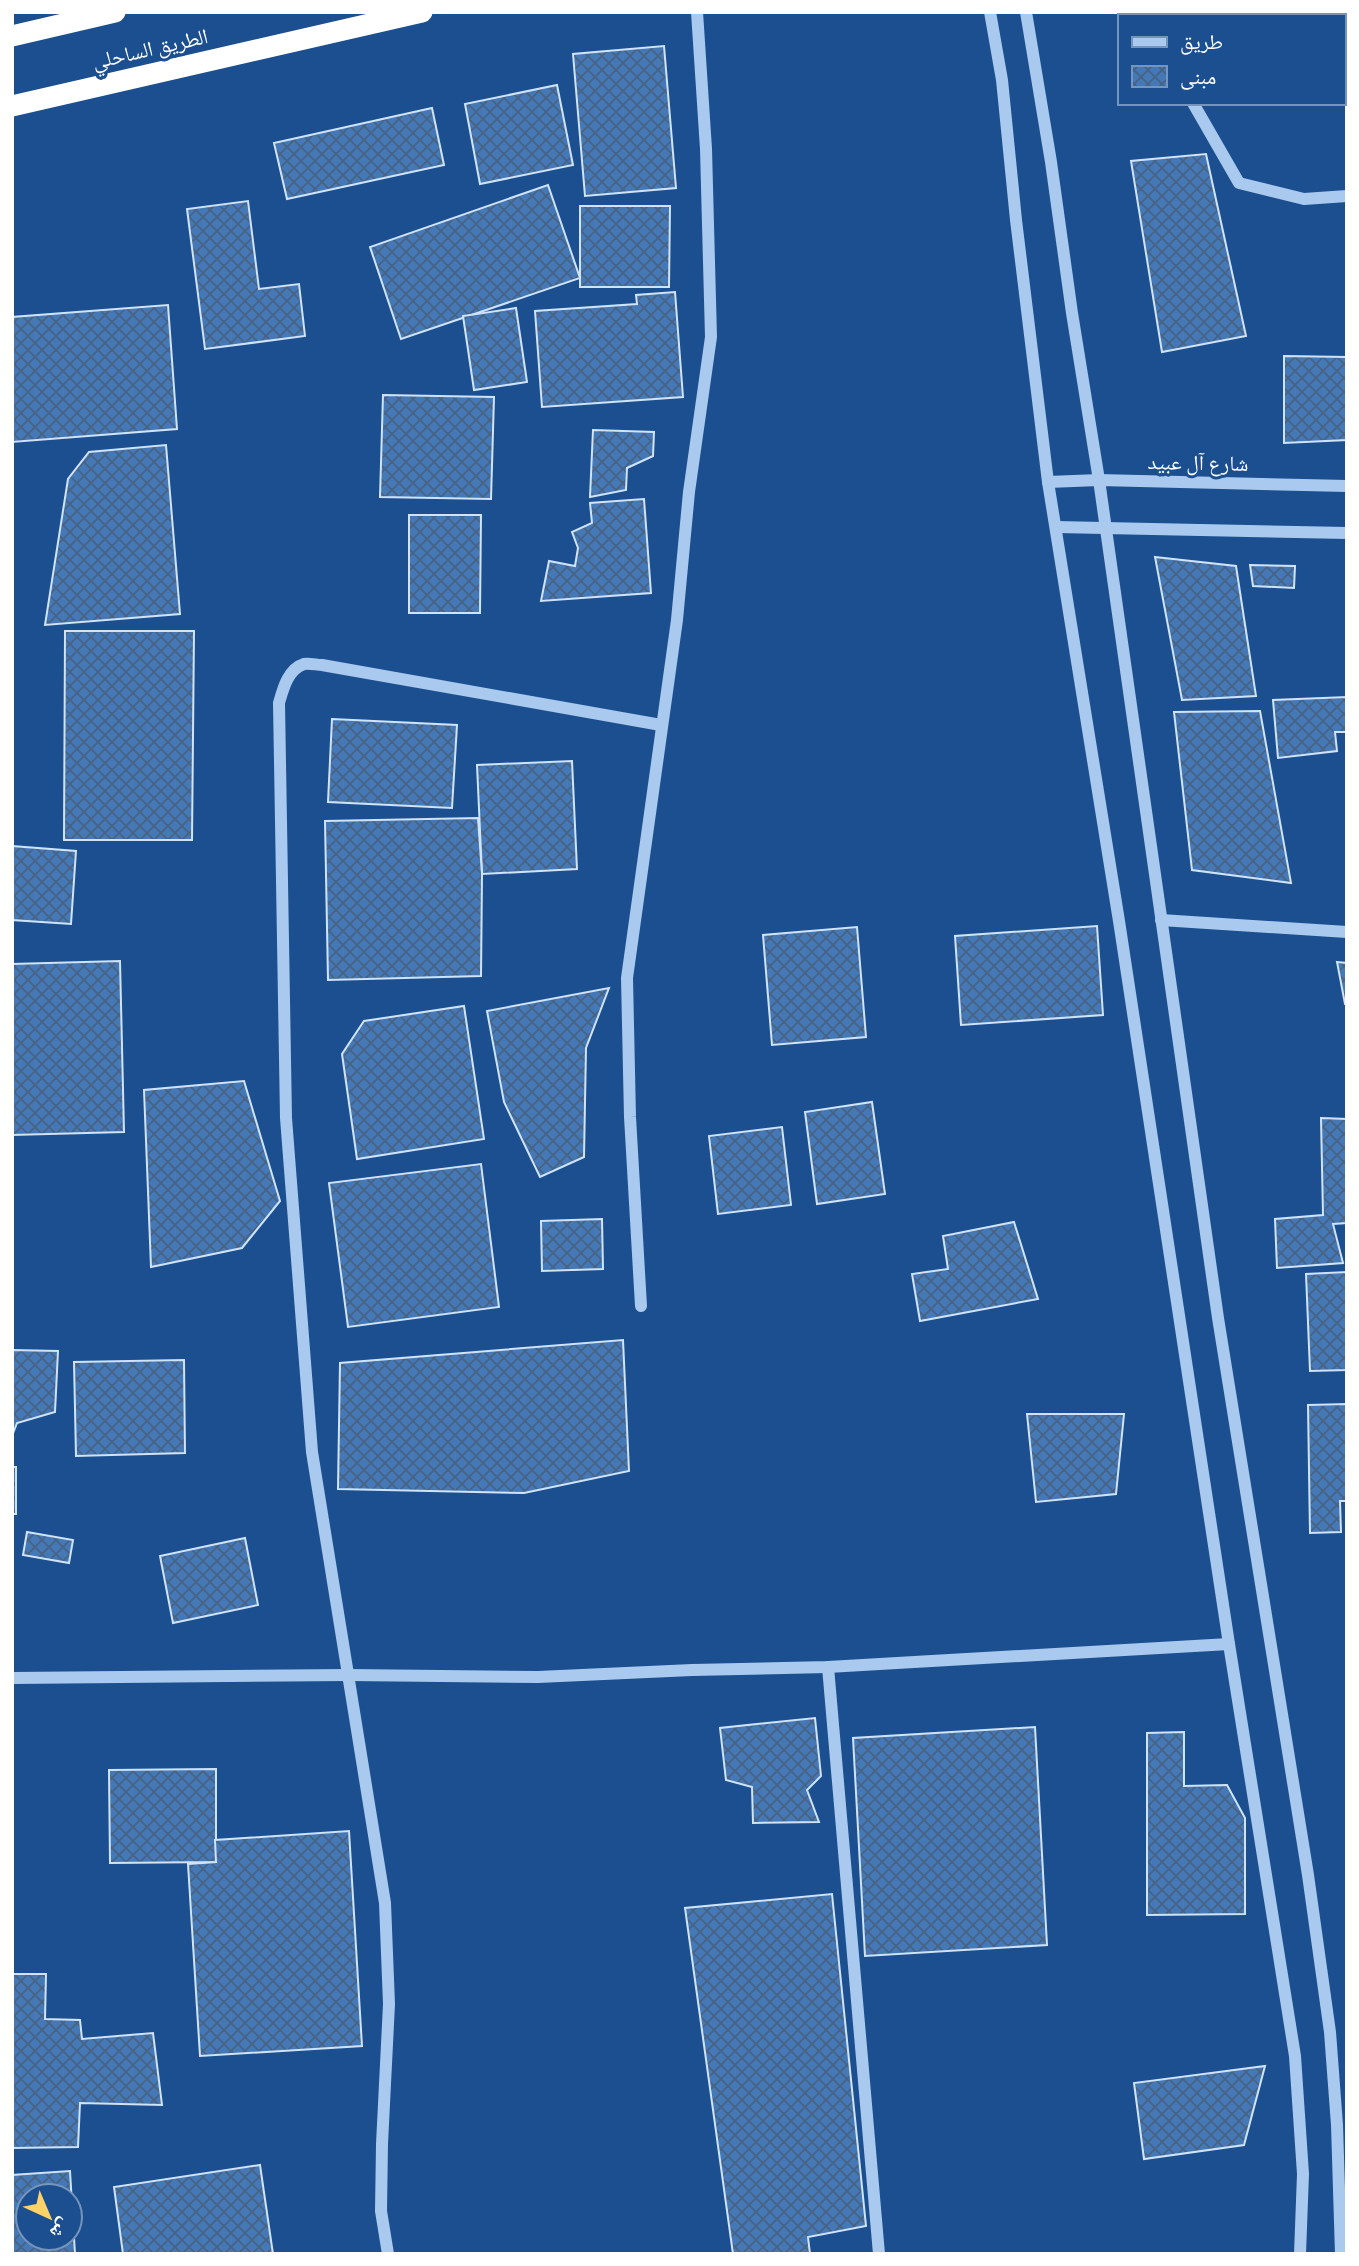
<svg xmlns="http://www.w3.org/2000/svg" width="1359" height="2266" font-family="'Titillium Web','Noto Naskh Arabic',sans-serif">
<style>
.building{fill:url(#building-cross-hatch);stroke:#cfe3fa;stroke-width:2;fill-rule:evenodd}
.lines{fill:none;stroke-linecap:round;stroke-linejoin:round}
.minor{stroke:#a9c9ee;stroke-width:12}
.highway{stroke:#fff;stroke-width:21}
.labels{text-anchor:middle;stroke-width:6;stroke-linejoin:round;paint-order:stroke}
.street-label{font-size:21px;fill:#fff;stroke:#1b4f8f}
</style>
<defs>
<pattern id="building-cross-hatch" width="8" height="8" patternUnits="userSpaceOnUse" patternTransform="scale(1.75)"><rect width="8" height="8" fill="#4478b7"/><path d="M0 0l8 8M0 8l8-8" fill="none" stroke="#486282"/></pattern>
</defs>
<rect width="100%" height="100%" fill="#1b4f8f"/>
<g class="building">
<path d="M 1279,12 L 1347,12 L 1347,48 L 1343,49 L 1343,16 L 1281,16 Z"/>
<path d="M 664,46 L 676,188 L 585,196 L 573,54 Z"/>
<path d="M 557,85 L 573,165 L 480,184 L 465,104 Z"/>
<path d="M 432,108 L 444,165 L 287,199 L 274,143 Z"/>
<path d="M 1206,154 L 1246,336 L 1162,352 L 1131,161 Z"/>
<path d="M 548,185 L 580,278 L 401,339 L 370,247 Z"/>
<path d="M 248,201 L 259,289 L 299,284 L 305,336 L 205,349 L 187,209 Z"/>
<path d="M 580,206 L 670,206 L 669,287 L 580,287 Z"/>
<path d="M 675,292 L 683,397 L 542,407 L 535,311 L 637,304 L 636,295 Z"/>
<path d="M 168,305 L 177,429 L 12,442 L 12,317 Z"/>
<path d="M 516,308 L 527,382 L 474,390 L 463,316 Z"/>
<path d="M 1284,356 L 1347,357 L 1347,440 L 1284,443 Z"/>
<path d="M 383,395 L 494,397 L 491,499 L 380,497 Z"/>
<path d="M 593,430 L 654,432 L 653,456 L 627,468 L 626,490 L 590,497 Z"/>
<path d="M 166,445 L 180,614 L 45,625 L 68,479 L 89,452 Z"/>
<path d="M 644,499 L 651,593 L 541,601 L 549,561 L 575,566 L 578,548 L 572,532 L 592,523 L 590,503 Z"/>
<path d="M 409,515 L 481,515 L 480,613 L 409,613 Z"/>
<path d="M 1155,557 L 1236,566 L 1256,696 L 1182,700 Z"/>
<path d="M 1250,565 L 1295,566 L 1294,588 L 1253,586 Z"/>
<path d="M 65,631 L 194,631 L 192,840 L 64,840 Z"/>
<path d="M 1347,697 L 1347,732 L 1335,732 L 1337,751 L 1278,758 L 1273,700 Z"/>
<path d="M 1260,711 L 1291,883 L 1192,870 L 1174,712 Z"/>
<path d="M 332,719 L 457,725 L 452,808 L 328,802 Z"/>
<path d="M 572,761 L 577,869 L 482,874 L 477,765 Z"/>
<path d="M 478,818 L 482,874 L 481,976 L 328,980 L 325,821 Z"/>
<path d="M 12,846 L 76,851 L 71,924 L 12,920 Z"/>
<path d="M 1097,926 L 1103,1015 L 961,1025 L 955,936 Z"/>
<path d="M 857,927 L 866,1037 L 772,1045 L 763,935 Z"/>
<path d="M 120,961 L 124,1132 L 12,1135 L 12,964 Z"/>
<path d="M 1337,962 L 1347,963 L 1347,1004 L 1345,1004 Z"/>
<path d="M 609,988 L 586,1048 L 584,1157 L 540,1177 L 504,1102 L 487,1011 Z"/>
<path d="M 464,1006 L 484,1139 L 357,1159 L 342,1054 L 364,1021 Z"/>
<path d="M 244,1081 L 280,1201 L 242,1248 L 151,1267 L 144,1090 Z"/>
<path d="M 872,1102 L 885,1194 L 817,1204 L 805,1112 Z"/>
<path d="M 1321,1118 L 1347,1119 L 1347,1223 L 1333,1224 L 1343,1263 L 1277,1268 L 1275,1219 L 1323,1215 Z"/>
<path d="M 782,1127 L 791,1205 L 718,1214 L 709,1136 Z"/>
<path d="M 481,1164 L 499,1307 L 348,1327 L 329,1183 Z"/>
<path d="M 602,1219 L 603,1269 L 542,1271 L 541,1221 Z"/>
<path d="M 1014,1222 L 1038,1299 L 920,1321 L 912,1274 L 948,1269 L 943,1236 Z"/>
<path d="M 1347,1272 L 1347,1370 L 1310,1371 L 1306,1274 Z"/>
<path d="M 623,1340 L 629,1471 L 524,1493 L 338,1489 L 340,1363 Z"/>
<path d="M 12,1350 L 58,1351 L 55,1412 L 17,1423 L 12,1436 Z"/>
<path d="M 184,1360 L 185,1453 L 76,1456 L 74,1362 Z"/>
<path d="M 1347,1404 L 1347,1501 L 1340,1501 L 1341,1532 L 1310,1533 L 1308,1405 Z"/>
<path d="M 1027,1414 L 1124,1414 L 1116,1494 L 1036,1502 Z"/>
<rect x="12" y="1467" width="4" height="47"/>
<path d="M 27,1532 L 73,1540 L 69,1563 L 23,1555 Z"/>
<path d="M 245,1538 L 258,1605 L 173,1623 L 160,1556 Z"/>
<path d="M 815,1718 L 821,1776 L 807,1790 L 819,1822 L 753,1823 L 752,1787 L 726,1780 L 720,1728 Z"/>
<path d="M 1035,1727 L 1047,1945 L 865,1956 L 853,1738 Z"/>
<path d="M 1184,1732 L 1184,1786 L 1227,1785 L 1245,1818 L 1245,1914 L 1147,1915 L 1147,1733 Z"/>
<path d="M 216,1769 L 216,1862 L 110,1863 L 109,1770 Z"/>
<path d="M 349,1831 L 362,2046 L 200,2056 L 188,1864 L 216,1862 L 215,1840 Z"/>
<path d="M 832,1894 L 866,2226 L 808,2237 L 810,2254 L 733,2254 L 685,1908 Z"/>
<path d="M 12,1974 L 46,1974 L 45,2019 L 80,2020 L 82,2039 L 153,2033 L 162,2105 L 80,2103 L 78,2147 L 12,2148 Z"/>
<path d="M 1265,2066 L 1244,2145 L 1144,2159 L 1134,2083 Z"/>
<path d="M 260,2165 L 273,2254 L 123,2254 L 114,2187 Z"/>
<path d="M 70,2171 L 75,2254 L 12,2254 L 12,2175 ZM 28,2196 L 70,2196 L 70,2238 L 28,2238 Z"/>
</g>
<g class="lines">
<g class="minor">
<path d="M 990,12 L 1002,80 L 1016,220 L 1048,482 L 1119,921 L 1229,1644 L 1295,2056 L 1303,2174 L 1300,2254"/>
<path d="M 1026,12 L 1051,162 L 1072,313 L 1099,480 L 1218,1318 L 1308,1875 L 1330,2032 L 1337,2125 L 1341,2254"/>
<path d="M 1172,16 L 1172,12"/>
<path d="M 1193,103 L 1239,183 L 1304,199 L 1347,196"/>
<path d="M 1048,482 L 1099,480 L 1347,486"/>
<path d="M 1056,527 L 1347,533"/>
<path d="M 1161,920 L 1347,932"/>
<path d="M 641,1306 L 630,1117 L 627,978 L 677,620 L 689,492 L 711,337 L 706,149 L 697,12"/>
<path d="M 828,1667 L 879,2254"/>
<path d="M 12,1678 L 348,1675 L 538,1677 L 692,1670 L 828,1667 L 1229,1644"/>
<path d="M 388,2254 L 381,2211 L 382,2144 L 389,2004 L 385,1903 L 312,1452 L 286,1118 L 279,703 C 283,689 288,669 304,664 C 309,663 317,665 322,665 L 661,725"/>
</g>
<g class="highway">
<path d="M 12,36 L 115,12"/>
<path d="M 12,106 L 422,12"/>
</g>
</g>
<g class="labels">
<g class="street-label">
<text transform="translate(150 49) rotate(-13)" y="7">الطريق الساحلي</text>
<text transform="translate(1198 463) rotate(1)" y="7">شارع آل عبيد</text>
</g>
</g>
<rect width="1359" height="2266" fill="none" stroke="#ffffff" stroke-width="28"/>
<rect x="1118" y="14" width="228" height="91" fill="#1b4f8f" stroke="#7695bc" stroke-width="2"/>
<rect x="1132" y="37" width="35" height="10" fill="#a9c9ee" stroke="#7695bc" stroke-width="2"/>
<text x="1180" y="49" font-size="21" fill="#ffffff">طريق</text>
<rect x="1132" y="66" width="35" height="21" fill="url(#building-cross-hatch)" stroke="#7695bc" stroke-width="2"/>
<text x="1180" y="84" font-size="21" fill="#ffffff">مبنى</text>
<g transform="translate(49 2217) rotate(136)"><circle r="33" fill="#1b4f8f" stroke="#7695bc" stroke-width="2"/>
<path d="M0-5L12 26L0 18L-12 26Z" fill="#ffd166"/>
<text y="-10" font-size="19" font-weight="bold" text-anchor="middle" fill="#ffffff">ش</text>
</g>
</svg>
